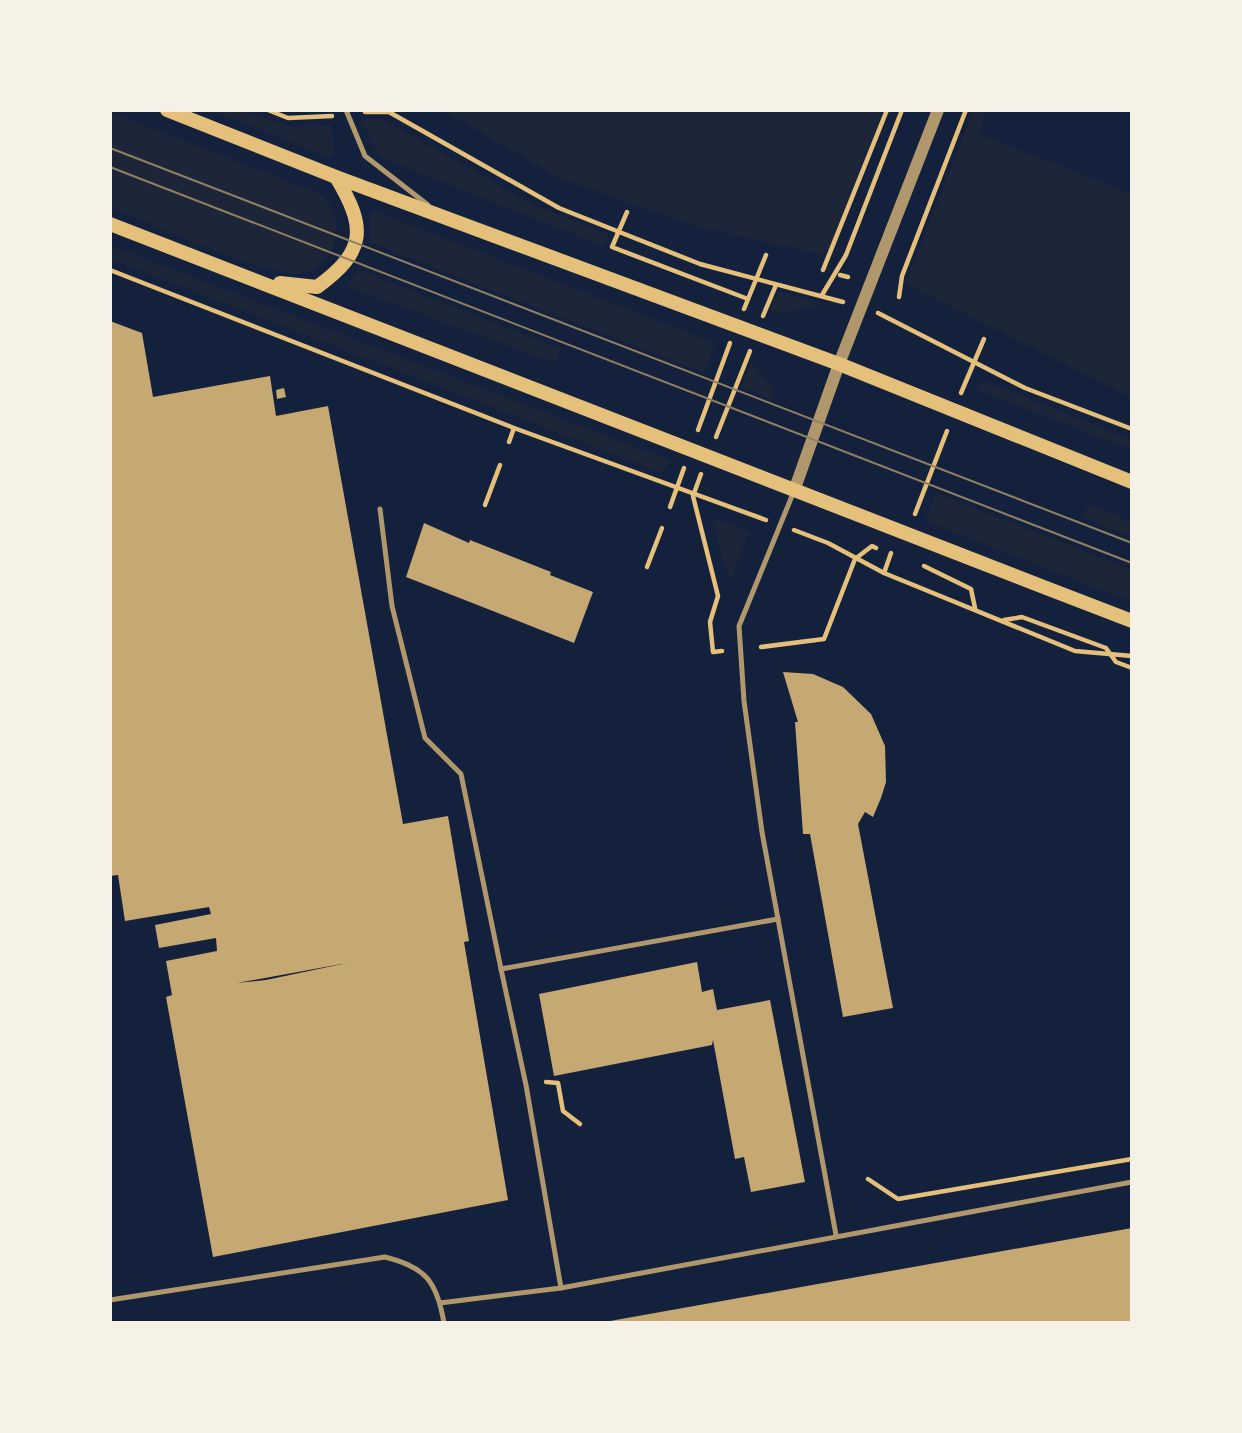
<svg xmlns="http://www.w3.org/2000/svg" width="1242" height="1433" font-family="Raleway,sans-serif">
<style>
.green{fill:#1d2539}
.building{fill:#c6a872;fill-rule:evenodd}
.lines{fill:none;stroke-linecap:round;stroke-linejoin:round}
.path{stroke:#e5c07b;stroke-width:4.5}
.service{stroke:#b1986c;stroke-width:5}
.tertiary{stroke:#b1986c;stroke-width:12}
.secondary{stroke:#e5c07b;stroke-width:14}
.tram{stroke:#918062;stroke-width:2}
</style>
<rect width="100%" height="100%" fill="#14213d"/>
<g class="green">
<path d="M 210,110 L 242,110 L 292,127 L 331,124 L 334,155 L 329,157 Z"/>
<path d="M 443,110 L 883,110 L 829,249 L 820,254 L 695,226 L 559,178 Z"/>
<path d="M 974,110 L 986,110 L 979,134 L 1132,194 L 1132,398 L 908,285 L 907,279 Z"/>
<path d="M 110,112 L 318,193 C 350,213 338,271 298,273 C 259,274 151,223 110,207 Z"/>
<path d="M 380,118 L 538,207 L 609,234 L 604,246 L 392,162 L 377,153 L 361,119 Z"/>
<path d="M 371,210 L 715,343 L 704,373 L 369,242 Z"/>
<path d="M 110,245 L 671,461 L 662,473 L 110,259 Z"/>
<path d="M 358,270 L 561,349 L 555,363 L 346,286 Z"/>
<path d="M 778,292 L 823,303 L 788,313 L 771,311 Z"/>
<path d="M 751,363 L 770,383 L 774,400 L 741,387 Z"/>
<path d="M 987,382 L 1132,440 L 1132,450 L 976,389 L 979,383 Z"/>
<path d="M 936,493 L 1132,570 L 1132,602 L 925,521 Z"/>
<path d="M 1088,504 L 1132,522 L 1132,537 L 1082,517 Z"/>
<path d="M 717,520 L 749,532 L 730,582 L 714,526 Z"/>
</g>
<g class="building">
<path d="M 110,321 L 142,333 L 153,397 L 270,376 L 276,416 L 328,406 L 403,824 L 448,816 L 469,941 L 464,942 L 508,1200 L 213,1257 L 166,997 L 172,995 L 166,961 L 217,951 L 216,938 L 159,948 L 155,925 L 211,914 L 209,907 L 125,921 L 118,875 L 110,876 ZM 347,963 L 266,980 L 237,983 Z"/>
<path d="M 284,388 L 286,397 L 277,399 L 276,390 Z"/>
<path d="M 424,523 L 469,543 L 470,540 L 551,572 L 550,575 L 593,592 L 574,643 L 406,577 Z"/>
<path d="M 783,672 L 813,674 L 843,687 L 871,714 L 885,746 L 886,782 L 881,798 L 873,817 L 865,812 L 858,824 L 893,1008 L 843,1017 L 810,834 L 803,834 L 795,722 L 798,722 Z"/>
<path d="M 697,962 L 702,992 L 713,989 L 717,1010 L 770,1000 L 805,1182 L 751,1192 L 744,1157 L 735,1159 L 713,1040 L 712,1045 L 554,1076 L 539,994 Z"/>
<path d="M 1132,1228 L 1132,1323 L 610,1323 L 610,1321 Z"/>
</g>
<g class="lines">
<g class="path">
<path d="M 268,110 L 288,118 L 332,116"/>
<path d="M 365,112 L 389,112 L 559,208 L 700,264 L 843,302"/>
<path d="M 627,212 L 612,247 L 748,299"/>
<path d="M 110,270 L 514,428 L 766,520"/>
<path d="M 823,270 L 887,110"/>
<path d="M 840,275 L 848,277"/>
<path d="M 822,295 L 846,255 L 902,110"/>
<path d="M 899,297 L 902,276 L 966,110"/>
<path d="M 744,309 L 766,255"/>
<path d="M 878,313 L 1025,388 L 1132,429"/>
<path d="M 763,316 L 776,285"/>
<path d="M 961,393 L 984,339"/>
<path d="M 698,430 L 730,343"/>
<path d="M 716,437 L 750,351"/>
<path d="M 509,442 L 514,428"/>
<path d="M 701,474 L 693,496 L 718,596 L 710,622 L 713,652 L 722,651"/>
<path d="M 485,505 L 500,465"/>
<path d="M 670,507 L 684,468"/>
<path d="M 915,514 L 947,431"/>
<path d="M 794,530 L 828,543 L 884,573 L 1075,651 L 1132,656"/>
<path d="M 924,566 L 971,589 L 975,608"/>
<path d="M 647,567 L 662,528"/>
<path d="M 884,573 L 891,553"/>
<path d="M 1004,620 L 1022,617 L 1106,648 L 1116,662 L 1132,668"/>
<path d="M 761,647 L 824,639 L 855,559 L 872,546 L 876,548"/>
<path d="M 546,1082 L 558,1083 L 563,1111 L 580,1124"/>
<path d="M 868,1179 L 898,1199 L 1132,1159"/>
</g>
<g class="service">
<path d="M 346,110 L 365,156 L 428,205"/>
<path d="M 794,491 L 739,626 L 744,701 L 762,832 L 836,1235"/>
<path d="M 380,509 L 392,606 L 425,738 L 461,774 L 501,969"/>
<path d="M 561,1288 L 526,1085 L 501,969 L 778,919"/>
<path d="M 110,1300 L 385,1257 C 426,1267 437,1282 444,1323"/>
<path d="M 440,1303 L 561,1288 L 1132,1182"/>
</g>
<path class="tertiary" d="M 794,491 L 839,364 L 938,110"/>
<g class="secondary">
<path d="M 167,110 L 336,177 L 839,364 L 1132,482"/>
<path d="M 110,224 C 452,354 791,490 1132,621"/>
<path d="M 280,283 L 317,287 C 367,251 366,227 336,177"/>
</g>
<g class="tram">
<path d="M 110,148 L 1132,543"/>
<path d="M 110,167 L 1132,563"/>
</g>
</g>
<rect width="1242" height="1433" fill="none" stroke="#f6f1e7" stroke-width="224"/>
</svg>
